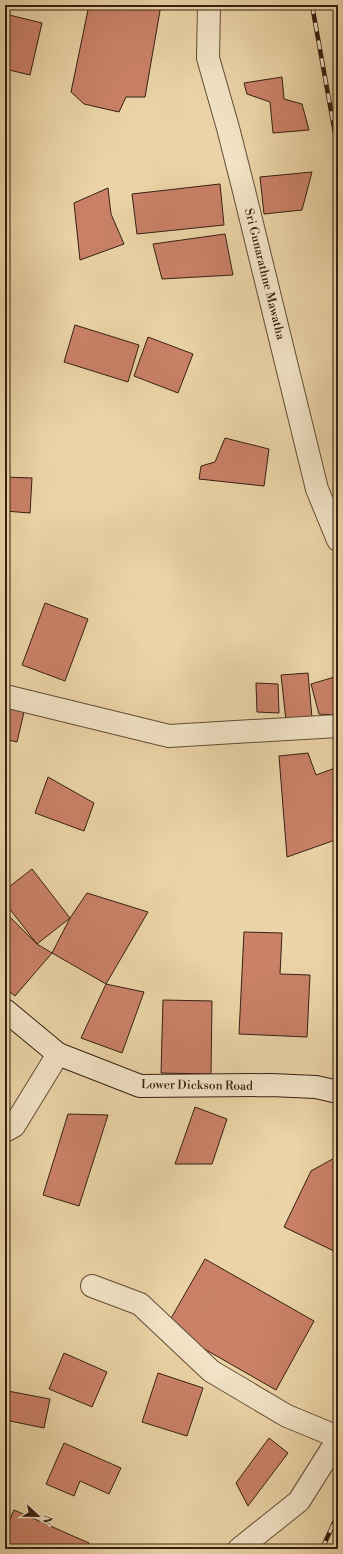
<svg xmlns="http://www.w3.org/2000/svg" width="343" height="1554" font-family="'Libre Bodoni',serif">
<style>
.building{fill:#ca8168;stroke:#352011}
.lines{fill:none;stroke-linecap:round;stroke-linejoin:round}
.street-casing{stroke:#624d36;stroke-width:24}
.secondary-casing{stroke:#352011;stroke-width:24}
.street{stroke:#f2e3c6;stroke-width:22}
.secondary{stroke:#f2e3c6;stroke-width:22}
.rail-casing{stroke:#352011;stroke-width:4.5}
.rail{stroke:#f2e3c6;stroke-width:3;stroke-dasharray:9;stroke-linecap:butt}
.labels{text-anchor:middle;stroke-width:3;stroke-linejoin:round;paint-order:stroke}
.street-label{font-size:12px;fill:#352011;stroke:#f2e3c6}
</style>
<rect width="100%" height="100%" fill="#ebd4a7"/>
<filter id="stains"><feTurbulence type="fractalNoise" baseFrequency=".005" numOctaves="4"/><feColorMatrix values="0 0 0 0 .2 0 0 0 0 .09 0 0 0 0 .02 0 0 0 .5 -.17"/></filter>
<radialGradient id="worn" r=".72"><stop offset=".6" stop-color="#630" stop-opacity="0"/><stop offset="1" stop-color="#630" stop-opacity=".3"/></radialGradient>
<g class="building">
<path d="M 89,5 L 161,5 L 145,97 L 126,97 L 119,112 L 84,104 L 71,92 Z"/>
<path d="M 5,14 L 42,23 L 30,75 L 5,69 Z"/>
<path d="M 282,77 L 284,99 L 302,104 L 309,130 L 273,133 L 270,102 L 247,94 L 244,83 Z"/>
<path d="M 312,172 L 302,210 L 264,214 L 260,177 Z"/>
<path d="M 220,184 L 224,225 L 137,234 L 132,194 Z"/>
<path d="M 108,188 L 111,214 L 124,244 L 80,260 L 74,203 Z"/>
<path d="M 225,234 L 233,275 L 162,279 L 153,244 Z"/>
<path d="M 75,325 L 139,345 L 128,382 L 64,362 Z"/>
<path d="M 148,337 L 193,354 L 178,393 L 134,376 Z"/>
<path d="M 225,438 L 269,449 L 264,486 L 199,479 L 201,466 L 215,462 Z"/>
<path d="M 5,477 L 32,478 L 30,513 L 5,511 Z"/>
<path d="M 45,603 L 88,619 L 65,681 L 22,665 Z"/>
<path d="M 308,673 L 312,718 L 286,721 L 281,675 Z"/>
<path d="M 338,676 L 338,715 L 319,714 L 311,684 Z"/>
<path d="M 256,683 L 278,684 L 279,713 L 257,712 Z"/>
<path d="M 5,703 L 25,708 L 17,742 L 5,739 Z"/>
<path d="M 308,753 L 316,775 L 338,767 L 338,818 L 336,819 L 338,824 L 338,839 L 287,857 L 279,756 Z"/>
<path d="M 48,777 L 94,803 L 84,831 L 35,813 Z"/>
<path d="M 32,869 L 70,918 L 37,944 L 5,903 L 5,890 Z"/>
<path d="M 87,893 L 148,912 L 106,984 L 52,953 L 70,918 Z"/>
<path d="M 5,912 L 37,944 L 52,953 L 15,996 L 5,988 Z"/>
<path d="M 244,932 L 282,933 L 280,974 L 310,975 L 307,1037 L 239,1034 Z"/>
<path d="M 106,984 L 144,992 L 122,1053 L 81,1038 Z"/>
<path d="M 163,1000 L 212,1001 L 211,1074 L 161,1073 Z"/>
<path d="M 195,1107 L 227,1119 L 212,1164 L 175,1164 Z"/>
<path d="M 68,1114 L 108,1115 L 79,1206 L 43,1195 Z"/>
<path d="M 338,1156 L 338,1253 L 284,1227 L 311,1171 Z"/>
<path d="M 205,1259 L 314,1321 L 276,1390 L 166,1327 Z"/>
<path d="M 64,1353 L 107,1372 L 92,1407 L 49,1389 Z"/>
<path d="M 158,1373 L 203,1388 L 187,1436 L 142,1422 Z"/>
<path d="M 8,1391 L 50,1399 L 44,1428 L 5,1420 L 5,1408 Z"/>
<path d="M 269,1438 L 288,1453 L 248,1506 L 236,1483 Z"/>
<path d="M 64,1443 L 121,1468 L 109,1494 L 80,1481 L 74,1496 L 46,1484 Z"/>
<path d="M 14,1510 L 89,1543 L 87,1549 L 17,1549 L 5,1544 L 5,1530 Z"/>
</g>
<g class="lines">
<g class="street-casing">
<g id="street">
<path d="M 209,5 L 208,58 L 228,128 L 244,191 L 317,489 L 338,540"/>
<path d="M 5,696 L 169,736 L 338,726"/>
<path d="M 5,1131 L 14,1126 L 58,1054"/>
<path d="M 92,1286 L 140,1304 L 211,1371 L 287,1416 L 338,1437"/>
<path d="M 239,1549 L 299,1501 L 338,1439"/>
</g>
</g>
<g class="secondary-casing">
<path id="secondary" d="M 5,1010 L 58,1054 L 140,1086 L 271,1085 L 316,1087 L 338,1092"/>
</g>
<use href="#street" class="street"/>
<use href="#secondary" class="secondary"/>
<g class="rail-casing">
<g id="rail">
<path d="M 312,5 L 338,150"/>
<path d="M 322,1549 L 338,1514"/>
</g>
</g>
<use href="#rail" class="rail"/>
</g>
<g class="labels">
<g class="street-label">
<text transform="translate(265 274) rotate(76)" y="4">Sri Gunarathne Mawatha</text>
<text transform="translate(197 1085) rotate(1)" y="4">Lower Dickson Road</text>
</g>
</g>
<rect width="343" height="1554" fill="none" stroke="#ebd4a7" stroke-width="20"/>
<rect x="6" y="6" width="331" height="1542" fill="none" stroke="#352011" stroke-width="2"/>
<rect x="10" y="10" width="323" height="1534" fill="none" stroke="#352011"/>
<g transform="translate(38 1516) rotate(112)" stroke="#f2e3c6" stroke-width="3" paint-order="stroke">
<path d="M0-3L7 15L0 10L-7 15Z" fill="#352011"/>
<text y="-6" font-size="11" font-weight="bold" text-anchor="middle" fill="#352011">N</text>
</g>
<rect width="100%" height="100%" filter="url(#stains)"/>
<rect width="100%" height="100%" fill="url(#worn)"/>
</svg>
